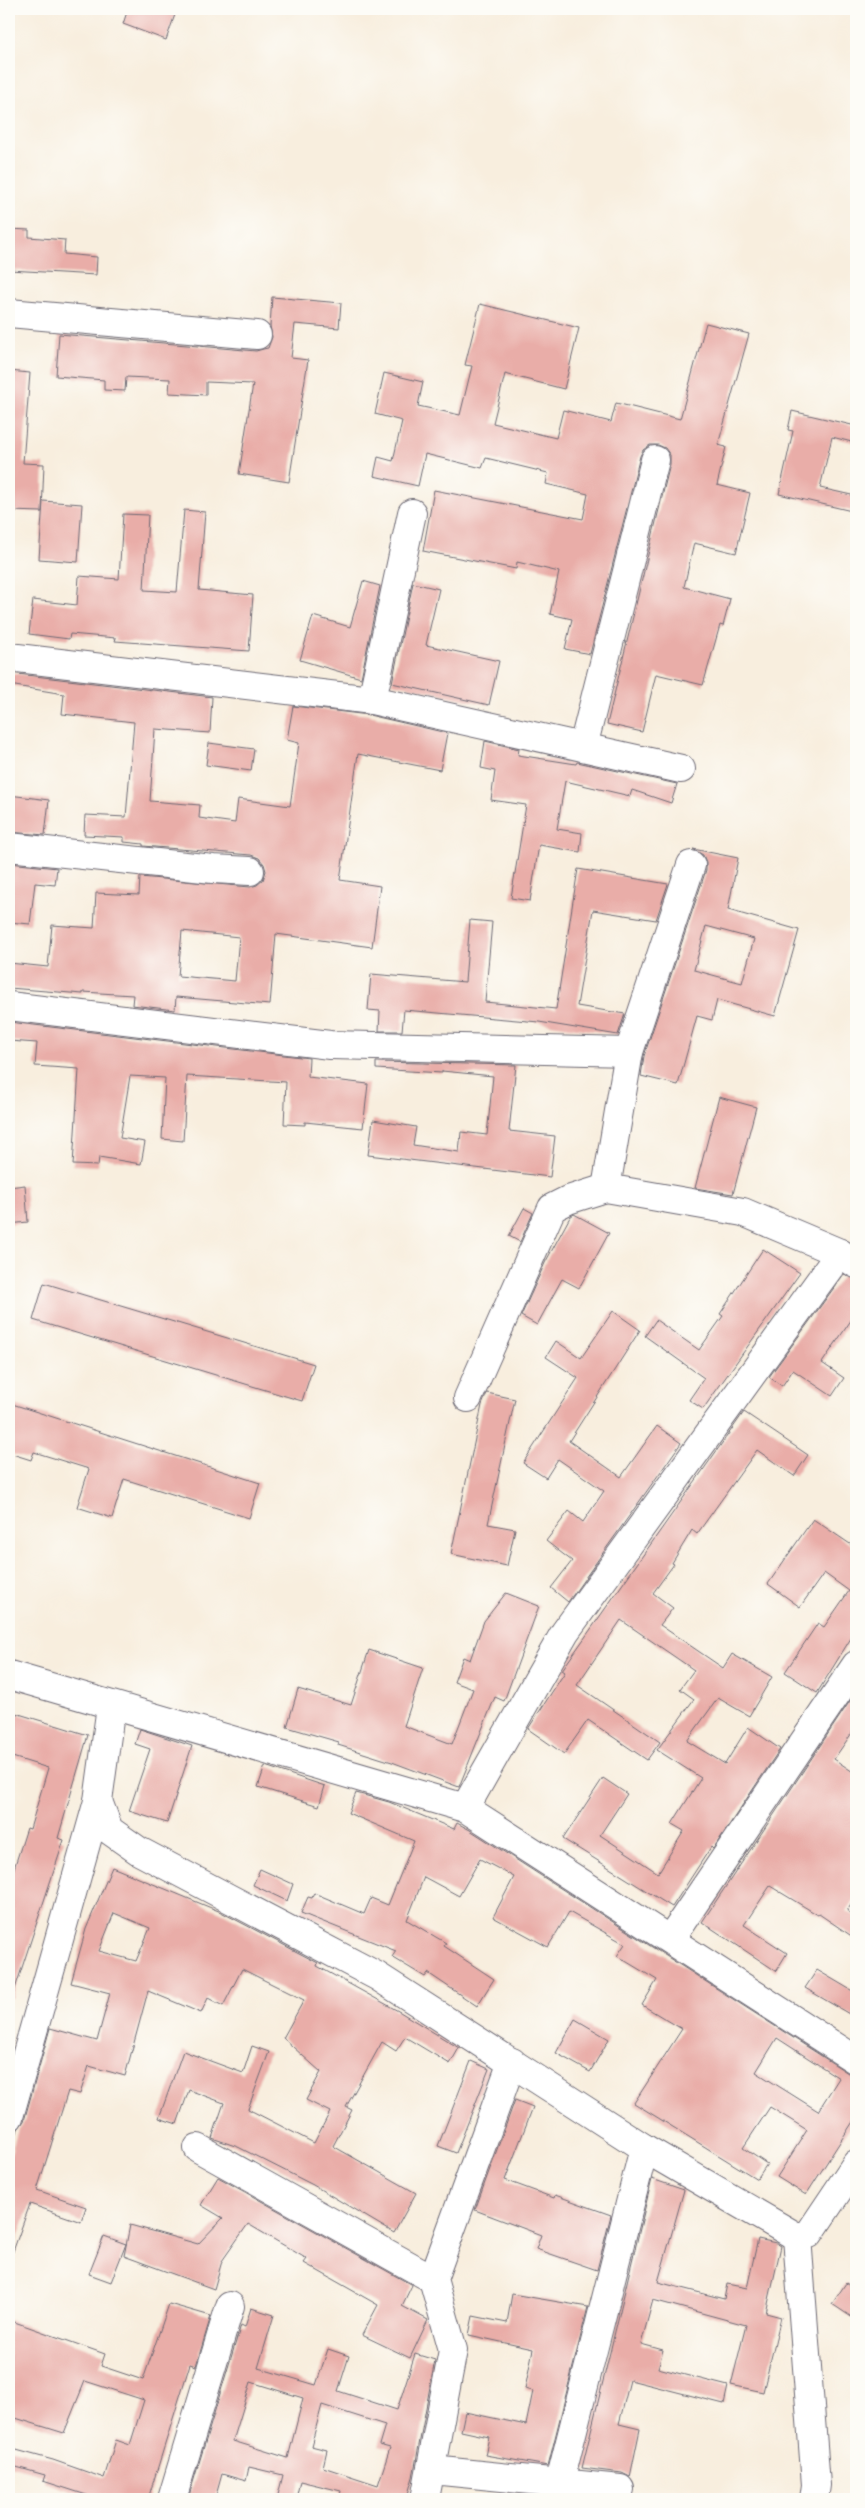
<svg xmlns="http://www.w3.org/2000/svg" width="865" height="2508" font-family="'Balsamiq Sans',sans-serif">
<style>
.building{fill:#e9ada8;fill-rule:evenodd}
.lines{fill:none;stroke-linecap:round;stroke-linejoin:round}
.minor-casing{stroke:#6d6974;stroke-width:30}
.minor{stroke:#fff;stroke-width:28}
</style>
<rect width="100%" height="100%" fill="#fdfcf7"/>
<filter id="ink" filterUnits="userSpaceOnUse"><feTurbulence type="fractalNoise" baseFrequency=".02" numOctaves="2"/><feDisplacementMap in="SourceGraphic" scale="10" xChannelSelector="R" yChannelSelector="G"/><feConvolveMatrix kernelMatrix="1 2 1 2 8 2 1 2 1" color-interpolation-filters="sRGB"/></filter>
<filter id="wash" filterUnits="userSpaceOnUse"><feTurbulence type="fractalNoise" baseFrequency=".0096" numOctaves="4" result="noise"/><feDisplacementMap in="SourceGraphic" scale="20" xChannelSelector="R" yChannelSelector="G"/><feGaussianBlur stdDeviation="1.12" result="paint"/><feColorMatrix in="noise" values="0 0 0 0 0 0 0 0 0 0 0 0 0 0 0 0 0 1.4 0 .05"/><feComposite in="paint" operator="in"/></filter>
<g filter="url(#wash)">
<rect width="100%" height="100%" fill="#f8eede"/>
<g id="blocks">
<g class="building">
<path d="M 128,9 L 177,9 L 166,40 L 123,24 Z"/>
<path d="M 9,229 L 29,230 L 29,237 L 65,240 L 64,254 L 97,257 L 96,275 L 9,270 Z"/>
<path d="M 272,297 L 341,303 L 339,328 L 295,324 L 291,358 L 308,360 L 289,482 L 239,474 L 253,384 L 206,382 L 206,395 L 169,393 L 170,379 L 126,377 L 125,391 L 104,390 L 104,380 L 56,376 L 59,334 L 256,351 L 263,349 L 268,348 L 272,337 L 270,326 Z"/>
<path d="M 480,304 L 579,328 L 564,389 L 505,374 L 493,423 L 556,438 L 563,410 L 611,422 L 616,403 L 680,419 L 706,323 L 749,334 L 718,445 L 726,447 L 717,485 L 750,493 L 736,553 L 694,543 L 684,587 L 730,599 L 723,626 L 720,625 L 703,685 L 656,674 L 642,732 L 607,724 L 670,464 L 670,455 L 665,448 L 658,445 L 650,445 L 643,450 L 640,456 L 590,654 L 565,649 L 572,619 L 550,614 L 559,572 L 517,562 L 516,569 L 423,551 L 434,490 L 583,519 L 588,494 L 546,484 L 548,473 L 486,458 L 482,468 L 425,454 L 418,486 L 374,476 L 378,457 L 393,461 L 402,421 L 375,414 L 384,373 L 423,382 L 418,406 L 460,415 L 472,366 L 465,365 Z"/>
<path d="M 9,371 L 30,373 L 23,463 L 44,464 L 42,512 L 9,511 Z"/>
<path d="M 792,411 L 856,426 L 856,443 L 832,437 L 820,488 L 856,496 L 856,512 L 779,494 L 793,431 L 788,430 Z"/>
<path d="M 43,501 L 82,504 L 78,562 L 39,559 Z"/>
<path d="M 184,510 L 205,512 L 199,590 L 253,595 L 249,651 L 115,641 L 116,638 L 70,634 L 69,639 L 29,634 L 33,600 L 77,605 L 79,576 L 119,579 L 123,514 L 148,515 L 144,590 L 177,592 Z"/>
<path d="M 363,581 L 380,586 L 361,678 L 300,660 L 313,616 L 350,627 Z"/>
<path d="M 413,583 L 439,589 L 426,645 L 499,661 L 489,705 L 392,683 Z"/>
<path d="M 9,673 L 212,697 L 210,733 L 155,729 L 150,801 L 200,805 L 199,818 L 235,823 L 238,799 L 290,806 L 299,743 L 287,740 L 293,706 L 369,715 L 447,733 L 440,770 L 358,754 L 340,880 L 380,886 L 372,947 L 276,934 L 270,1005 L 176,997 L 175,1010 L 132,1005 L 133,995 L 83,992 L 83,994 L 9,988 L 9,963 L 48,967 L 52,925 L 94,928 L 96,893 L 139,895 L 140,877 L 250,887 L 257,885 L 263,880 L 266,871 L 264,864 L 259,858 L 251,855 L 143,846 L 143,844 L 124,842 L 124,837 L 84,835 L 85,815 L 126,817 L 134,722 L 62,714 L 64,694 L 9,685 ZM 182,931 L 239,937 L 235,981 L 178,976 Z"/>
<path d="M 485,741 L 519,749 L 518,755 L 576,764 L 577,762 L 677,784 L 671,803 L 632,790 L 630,796 L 565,781 L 557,829 L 582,833 L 580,852 L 539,845 L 530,901 L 511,898 L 526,805 L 491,800 L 495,771 L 481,768 Z"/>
<path d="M 209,743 L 254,749 L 251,771 L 206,765 Z"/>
<path d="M 9,795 L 49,800 L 45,835 L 9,832 Z"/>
<path d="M 693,849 L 738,858 L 728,910 L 799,930 L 775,1016 L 717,1000 L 712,1020 L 697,1016 L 678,1085 L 641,1076 L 644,1056 L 706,870 L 706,862 L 703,855 ZM 706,926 L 754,939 L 742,983 L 694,970 Z"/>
<path d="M 9,863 L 57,868 L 55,885 L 35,883 L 30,924 L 9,922 Z"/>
<path d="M 578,869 L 668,884 L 656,920 L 593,910 L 577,1006 L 625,1014 L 618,1035 L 539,1022 L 404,1010 L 402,1031 L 379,1031 L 380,1011 L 368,1010 L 371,974 L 465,982 L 470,920 L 492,922 L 485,1002 L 556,1009 Z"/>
<path d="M 9,1022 L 309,1058 L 308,1077 L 368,1084 L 363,1128 L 305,1122 L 305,1125 L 284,1124 L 286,1082 L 187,1076 L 183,1141 L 162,1139 L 165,1078 L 130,1076 L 120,1138 L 145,1142 L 141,1164 L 99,1157 L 98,1166 L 73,1165 L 79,1069 L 35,1066 L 37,1043 L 9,1041 Z"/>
<path d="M 376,1062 L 516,1065 L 509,1131 L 555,1136 L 550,1177 L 368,1155 L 373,1120 L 416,1127 L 413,1145 L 459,1152 L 461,1132 L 487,1135 L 493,1076 L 442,1071 L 442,1073 L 376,1069 Z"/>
<path d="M 719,1097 L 756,1107 L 733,1194 L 695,1188 Z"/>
<path d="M 25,1185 L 28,1222 L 9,1224 L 9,1187 Z"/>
<path d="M 524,1208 L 533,1213 L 520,1242 L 509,1236 Z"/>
<path d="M 574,1214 L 609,1233 L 579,1288 L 562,1279 L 537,1325 L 521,1316 L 545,1263 L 570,1217 Z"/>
<path d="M 763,1249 L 800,1273 L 703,1409 L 689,1400 L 704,1378 L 645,1336 L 656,1320 L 699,1350 L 723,1316 L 720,1314 Z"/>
<path d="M 844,1274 L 856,1279 L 856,1313 L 822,1363 L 844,1378 L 832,1396 L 793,1370 L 782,1386 L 769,1377 Z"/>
<path d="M 44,1283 L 314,1364 L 302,1401 L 33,1320 Z"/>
<path d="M 613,1311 L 640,1330 L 569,1441 L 621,1477 L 657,1426 L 681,1443 L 568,1602 L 551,1588 L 572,1561 L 546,1541 L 569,1511 L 583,1522 L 604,1491 L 558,1459 L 546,1478 L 523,1463 L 578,1378 L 546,1357 L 556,1341 L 581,1358 Z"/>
<path d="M 487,1393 L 515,1399 L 488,1524 L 515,1529 L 507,1566 L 451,1554 L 482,1405 Z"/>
<path d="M 9,1403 L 260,1483 L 249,1518 L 124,1479 L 112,1518 L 77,1507 L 89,1469 L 34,1452 L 31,1460 L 9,1453 Z"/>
<path d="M 744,1412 L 808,1455 L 794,1476 L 757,1450 L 697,1534 L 692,1530 L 672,1563 L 674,1564 L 653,1593 L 673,1608 L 660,1625 L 723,1668 L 732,1654 L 772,1677 L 749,1716 L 718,1698 L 687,1741 L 725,1764 L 748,1727 L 780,1749 L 713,1849 L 711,1847 L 672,1907 L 563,1839 L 603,1778 L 627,1794 L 600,1835 L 658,1873 L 684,1831 L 672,1824 L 701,1778 L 657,1750 L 694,1699 L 680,1689 L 694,1670 L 621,1620 L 577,1685 L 660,1742 L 647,1760 L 588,1720 L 564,1754 L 528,1729 L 565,1672 L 562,1670 Z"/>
<path d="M 813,1519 L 856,1548 L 856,1630 L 817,1693 L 785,1672 L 818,1623 L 824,1627 L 849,1591 L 824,1573 L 800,1607 L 768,1584 Z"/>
<path d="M 506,1593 L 539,1606 L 504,1701 L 495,1697 L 459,1787 L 392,1762 L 338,1745 L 339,1742 L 287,1727 L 298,1689 L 351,1705 L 369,1650 L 423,1668 L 404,1726 L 452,1744 L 473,1689 L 454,1682 L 463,1657 L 470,1660 L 484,1621 Z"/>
<path d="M 856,1692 L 856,1727 L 834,1759 L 856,1774 L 856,1897 L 847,1911 L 856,1917 L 856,1939 L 819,1914 L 818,1915 L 770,1886 L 744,1925 L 787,1953 L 776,1971 L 702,1922 Z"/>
<path d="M 9,1711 L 88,1735 L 58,1838 L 64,1840 L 12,1998 L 9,1998 L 9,1884 L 27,1828 L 30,1829 L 48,1768 L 9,1756 Z"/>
<path d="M 140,1729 L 192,1746 L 167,1823 L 129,1811 L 150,1749 L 135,1744 Z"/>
<path d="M 265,1766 L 325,1786 L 319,1806 L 258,1787 Z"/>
<path d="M 356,1793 L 389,1802 L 454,1829 L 457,1823 L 470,1830 L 848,2073 L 856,2075 L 856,2117 L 806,2195 L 777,2177 L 807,2130 L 770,2107 L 743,2148 L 767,2164 L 757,2179 L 634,2103 L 682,2029 L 642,2005 L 657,1980 L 617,1956 L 625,1944 L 569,1912 L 548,1947 L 493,1917 L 514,1877 L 480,1859 L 459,1896 L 424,1877 L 407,1920 L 446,1943 L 444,1946 L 494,1979 L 477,2006 L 428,1973 L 425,1977 L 392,1957 L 396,1951 L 301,1913 L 308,1897 L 312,1898 L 314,1893 L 364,1914 L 371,1898 L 388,1905 L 414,1841 L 348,1813 ZM 777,2038 L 839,2078 L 818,2111 L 756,2072 Z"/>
<path d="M 112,1867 L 221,1912 L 318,1963 L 317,1966 L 400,2012 L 459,2048 L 450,2064 L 405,2037 L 396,2051 L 382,2042 L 346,2107 L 352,2110 L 333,2146 L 416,2193 L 394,2233 L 313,2185 L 238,2147 L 212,2138 L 224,2103 L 189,2090 L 177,2124 L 159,2118 L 183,2051 L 243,2073 L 252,2046 L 269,2052 L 248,2109 L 314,2143 L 330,2112 L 306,2100 L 321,2072 L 283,2038 L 304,2000 L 242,1969 L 223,2006 L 208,1998 L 201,2013 L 148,1991 L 125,2076 L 89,2066 L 80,2094 L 68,2091 L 37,2190 L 86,2207 L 81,2222 L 30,2204 L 11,2257 L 9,2257 L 9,2160 L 18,2129 L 24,2121 L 50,2028 L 97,2041 L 110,1993 L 71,1983 L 86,1929 ZM 114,1913 L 150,1928 L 136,1961 L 99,1951 Z"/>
<path d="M 260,1869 L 293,1884 L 287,1901 L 253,1885 Z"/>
<path d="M 817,1970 L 856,1993 L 856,2018 L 805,1988 Z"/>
<path d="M 575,2019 L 609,2039 L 590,2072 L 556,2053 Z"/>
<path d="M 471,2061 L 489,2069 L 456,2153 L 438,2146 Z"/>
<path d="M 515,2100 L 533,2107 L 505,2180 L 554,2198 L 555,2195 L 611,2215 L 597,2270 L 536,2249 L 541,2235 L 475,2210 Z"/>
<path d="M 218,2177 L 412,2285 L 402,2306 L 428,2320 L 410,2358 L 362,2335 L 378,2305 L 304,2263 L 307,2259 L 248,2224 L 222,2261 L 214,2289 L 124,2256 L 130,2225 L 198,2244 L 223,2218 L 201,2205 Z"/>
<path d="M 652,2179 L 684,2190 L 658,2282 L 724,2299 L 727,2284 L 747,2288 L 758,2239 L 776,2243 L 781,2246 L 766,2313 L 781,2317 L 763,2392 L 731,2385 L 746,2325 L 653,2300 L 641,2344 L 663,2350 L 658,2368 L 728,2386 L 724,2404 L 630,2380 L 619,2424 L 640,2429 L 630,2477 L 622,2473 L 582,2468 Z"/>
<path d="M 104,2236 L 126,2244 L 111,2282 L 89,2274 Z"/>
<path d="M 846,2283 L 856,2290 L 856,2320 L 832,2304 Z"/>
<path d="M 512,2294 L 588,2307 L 548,2466 L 485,2455 L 489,2437 L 461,2431 L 465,2412 L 526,2425 L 533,2391 L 525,2389 L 533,2349 L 469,2335 L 473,2316 L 507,2323 Z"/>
<path d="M 169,2304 L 211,2316 L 196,2366 L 190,2364 L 148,2499 L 99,2499 L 43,2481 L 45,2475 L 9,2465 L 9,2448 L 53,2460 L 104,2478 L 116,2440 L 130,2445 L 144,2400 L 85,2381 L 64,2433 L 9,2416 L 9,2320 L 105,2354 L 101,2366 L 143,2380 Z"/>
<path d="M 251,2308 L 274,2315 L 258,2368 L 316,2385 L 328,2349 L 349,2356 L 338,2391 L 397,2410 L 415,2354 L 435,2360 L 413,2477 L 408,2494 L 410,2499 L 339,2499 L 341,2491 L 300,2481 L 296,2499 L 277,2499 L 283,2475 L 249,2467 L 246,2481 L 222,2474 L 215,2499 L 188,2499 L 241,2325 L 245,2327 ZM 251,2382 L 303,2398 L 288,2458 L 233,2441 ZM 322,2405 L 385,2425 L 379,2445 L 390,2448 L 378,2485 L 323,2467 L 327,2450 L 311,2446 Z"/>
</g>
</g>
</g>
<g filter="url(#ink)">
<use href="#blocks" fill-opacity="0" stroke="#6d6974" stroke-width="1"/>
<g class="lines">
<g class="minor-casing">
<g id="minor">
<path d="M 9,313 L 257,335"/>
<path d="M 9,657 L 372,700 L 681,769"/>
<path d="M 372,700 L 412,513"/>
<path d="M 583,747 L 655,460"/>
<path d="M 9,847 L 213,869 L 250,871"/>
<path d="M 691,865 L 629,1052 L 606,1188 L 743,1212 L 840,1253 L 856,1264"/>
<path d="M 9,1006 L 330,1045 L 629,1052"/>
<path d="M 468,1398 L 552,1208 L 568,1200 L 606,1188"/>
<path d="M 9,1675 L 465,1808 L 856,2060"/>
<path d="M 98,1801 L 109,1830 L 139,1851 L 377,1976 L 644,2148 L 797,2237 L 809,2234 L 856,2164"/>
<path d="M 465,1808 L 565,1632 L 840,1253"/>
<path d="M 670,1939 L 856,1665"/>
<path d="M 9,2117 L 98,1801 L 111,1706"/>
<path d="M 198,2148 L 433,2279"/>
<path d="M 797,2237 L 816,2485 L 814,2499"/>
<path d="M 432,2470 L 620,2489"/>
<path d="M 559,2485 L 644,2148"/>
<path d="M 172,2499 L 230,2306"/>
<path d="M 425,2499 L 453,2350 L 433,2279 L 512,2062"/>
</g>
</g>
<use href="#minor" class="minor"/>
</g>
</g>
<rect width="865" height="2508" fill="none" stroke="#fdfcf7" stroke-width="30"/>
</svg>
